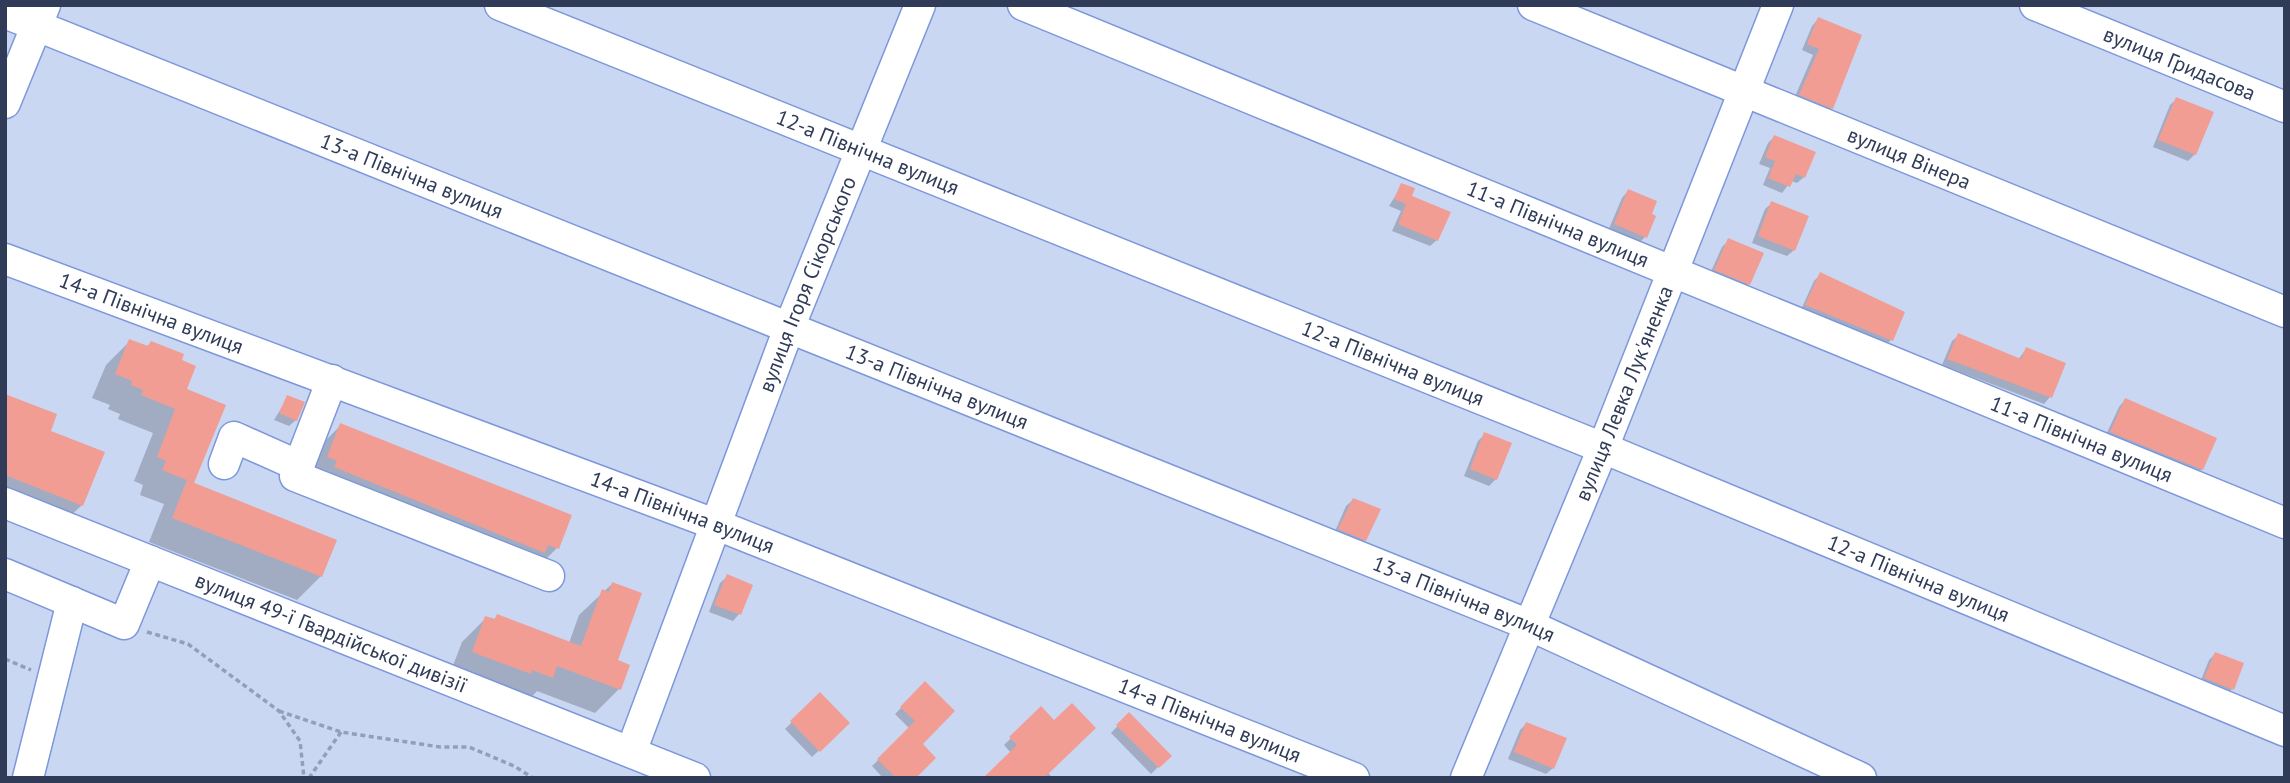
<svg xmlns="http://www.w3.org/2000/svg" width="2290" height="783" font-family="'PT Sans',sans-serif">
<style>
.shadow{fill:#0003}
.building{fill:#f19d94}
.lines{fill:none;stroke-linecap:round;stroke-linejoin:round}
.minor-casing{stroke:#7c98da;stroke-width:33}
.path{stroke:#929fbb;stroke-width:3.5;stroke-dasharray:5 3.5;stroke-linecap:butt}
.minor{stroke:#fff;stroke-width:30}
.labels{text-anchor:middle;stroke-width:5;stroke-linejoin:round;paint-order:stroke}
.street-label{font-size:21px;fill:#2f3b57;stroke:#cad7f3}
</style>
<rect width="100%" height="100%" fill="#cad7f3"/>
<g class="shadow">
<path d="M 1818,19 L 1832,108 L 1825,114 L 1793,101 L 1813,55 L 1802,50 L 1812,26 Z"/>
<path d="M 2177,99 L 2195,154 L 2188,161 L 2153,147 L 2170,105 Z"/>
<path d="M 1774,137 L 1804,177 L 1797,183 L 1791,181 L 1782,193 L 1763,185 L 1770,168 L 1759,164 L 1768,143 Z"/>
<path d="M 1402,185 L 1437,240 L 1430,246 L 1392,231 L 1401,211 L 1389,206 Z"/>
<path d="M 1628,191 L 1645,237 L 1639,243 L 1608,231 L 1622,198 Z"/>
<path d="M 1772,203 L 1794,250 L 1787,256 L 1752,243 L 1765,209 Z"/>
<path d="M 1728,241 L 1749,284 L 1742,290 L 1709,276 L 1722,247 Z"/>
<path d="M 1821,274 L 1891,340 L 1885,346 L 1800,312 L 1814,281 Z"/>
<path d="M 1959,335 L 2018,360 L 2026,349 L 2050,397 L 2044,404 L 1942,365 L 1952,341 Z"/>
<path d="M 130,341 L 146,347 L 151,343 L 179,362 L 193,482 L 321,576 L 297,600 L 149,542 L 164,504 L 140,495 L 143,485 L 134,481 L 153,433 L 118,419 L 120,414 L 108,409 L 110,405 L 92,398 L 106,365 Z"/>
<path d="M 288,397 L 296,420 L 289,426 L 274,420 Z"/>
<path d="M 5,400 L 49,432 L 82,505 L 68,518 L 5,493 Z"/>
<path d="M 2125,400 L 2214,439 L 2202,469 L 2195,476 L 2104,439 L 2119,407 Z"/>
<path d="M 341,425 L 570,516 L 557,548 L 533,572 L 304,481 L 317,449 Z"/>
<path d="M 1485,434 L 1496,479 L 1489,486 L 1464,476 L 1478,441 Z"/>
<path d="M 1353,500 L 1365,540 L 1358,546 L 1333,536 L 1346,506 Z"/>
<path d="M 727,577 L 751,586 L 739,614 L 733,621 L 709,612 L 720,583 Z"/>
<path d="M 612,584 L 619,689 L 595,713 L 537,691 L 528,701 L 449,676 L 462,642 L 486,618 L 493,620 L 498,616 L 569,643 L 579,615 Z"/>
<path d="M 2215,654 L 2232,689 L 2226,696 L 2199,685 L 2209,660 Z"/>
<path d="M 925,684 L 914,778 L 883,778 L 872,766 L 910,729 L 895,714 Z"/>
<path d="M 820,694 L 848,723 L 812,757 L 785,729 Z"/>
<path d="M 1041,709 L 1047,772 L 1053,778 L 984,778 L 1011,753 L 1004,745 Z"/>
<path d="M 1129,714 L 1169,756 L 1151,774 L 1111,733 Z"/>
<path d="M 1526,724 L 1553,768 L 1546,774 L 1508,759 L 1520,730 Z"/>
</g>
<g class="building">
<path d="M 1818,17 L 1862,35 L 1833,109 L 1799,95 L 1819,49 L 1807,44 Z"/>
<path d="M 2176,97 L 2214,112 L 2196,155 L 2158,140 Z"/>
<path d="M 1774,135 L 1816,152 L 1805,178 L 1796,174 L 1790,187 L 1768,178 L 1775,161 L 1765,157 Z"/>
<path d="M 1401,183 L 1415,188 L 1412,196 L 1451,212 L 1438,241 L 1398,224 L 1406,204 L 1394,199 Z"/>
<path d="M 1628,189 L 1657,201 L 1652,214 L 1656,216 L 1647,238 L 1614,224 Z"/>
<path d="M 1771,201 L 1809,216 L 1795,251 L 1758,236 Z"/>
<path d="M 1728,238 L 1764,253 L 1750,285 L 1714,270 Z"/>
<path d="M 1820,272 L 1905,312 L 1893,341 L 1805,305 Z"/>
<path d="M 1958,333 L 2021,359 L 2026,347 L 2066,363 L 2052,398 L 1947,359 Z"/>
<path d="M 129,339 L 148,346 L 151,341 L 184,354 L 182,360 L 196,366 L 187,389 L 226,405 L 194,483 L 162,470 L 166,461 L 157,457 L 175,409 L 141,395 L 143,390 L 131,385 L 132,381 L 115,374 Z"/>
<path d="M 5,394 L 57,414 L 51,431 L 105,452 L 83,506 L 5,475 Z"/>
<path d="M 287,395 L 305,402 L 297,421 L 279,413 Z"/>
<path d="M 2125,398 L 2217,438 L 2203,470 L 2110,432 Z"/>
<path d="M 340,423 L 572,515 L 559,549 L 548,545 L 545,553 L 334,467 L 337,461 L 327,457 Z"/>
<path d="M 1484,432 L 1512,443 L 1497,480 L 1470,469 Z"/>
<path d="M 187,480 L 337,540 L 322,577 L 172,518 Z"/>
<path d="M 1353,498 L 1381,509 L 1366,541 L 1338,529 Z"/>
<path d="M 727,574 L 753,585 L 741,615 L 714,605 Z"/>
<path d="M 612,582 L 642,593 L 618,660 L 630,665 L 621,690 L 557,666 L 553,678 L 532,670 L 531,674 L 472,652 L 485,616 L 495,619 L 497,614 L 581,646 L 602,589 L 609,592 Z"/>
<path d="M 2215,652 L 2244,663 L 2234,690 L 2204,678 Z"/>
<path d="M 925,681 L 955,711 L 923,744 L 936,758 L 916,778 L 896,778 L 877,759 L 915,721 L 900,707 Z"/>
<path d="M 820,692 L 850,723 L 820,752 L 790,721 Z"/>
<path d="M 1072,703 L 1096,728 L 1044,778 L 983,778 L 1017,745 L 1009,737 L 1041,706 L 1054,720 Z"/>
<path d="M 1129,712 L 1172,756 L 1159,768 L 1116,725 Z"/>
<path d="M 1526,722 L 1567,738 L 1554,769 L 1514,752 Z"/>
</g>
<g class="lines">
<g class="minor-casing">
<g id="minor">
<path id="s1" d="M 500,5 L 1603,448 L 2285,731"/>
<path id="s2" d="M 1023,5 L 2285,523"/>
<path id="s3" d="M 1533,5 L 2285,312"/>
<path id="s4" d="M 2035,5 L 2285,107"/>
<path id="s5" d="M 5,13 L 1527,624 L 1861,778"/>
<path d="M 5,103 L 45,5"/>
<path id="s6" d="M 5,259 L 717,525 L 1354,778"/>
<path d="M 332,380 L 295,476 L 549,576"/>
<path d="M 224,464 L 234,437 L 299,466"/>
<path d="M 5,503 L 150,561"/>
<path id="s7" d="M 5,574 L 124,624 L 150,561 L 695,778"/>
<path id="s8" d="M 631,752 L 789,328 L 920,5"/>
<path d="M 28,778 L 72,602"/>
<path id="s9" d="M 1466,778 L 1603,448 L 1778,5"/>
</g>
</g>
<g class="path">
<path d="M 147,632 L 188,644 L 279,711 L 300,741 L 304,778"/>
<path d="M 5,659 L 31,670"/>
<path d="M 279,711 L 341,732 L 440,747 L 469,747 L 514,766 L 533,778"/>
<path d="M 309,778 L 341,732"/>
</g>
<use href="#minor" class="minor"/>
</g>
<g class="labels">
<g class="street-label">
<text dy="7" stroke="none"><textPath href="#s4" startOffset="156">вулиця Гридасова</textPath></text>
<text dy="7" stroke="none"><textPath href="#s1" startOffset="396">12-а Північна вулиця</textPath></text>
<text dy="7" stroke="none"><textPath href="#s3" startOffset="406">вулиця Вінера</textPath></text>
<text dy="7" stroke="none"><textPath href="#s5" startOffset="438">13-а Північна вулиця</textPath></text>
<text dy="7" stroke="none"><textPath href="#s2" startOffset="578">11-а Північна вулиця</textPath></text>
<text dy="7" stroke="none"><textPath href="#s8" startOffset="500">вулиця Ігоря Сікорського</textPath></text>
<text dy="7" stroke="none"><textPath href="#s6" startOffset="156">14-а Північна вулиця</textPath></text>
<text dy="7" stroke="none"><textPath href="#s1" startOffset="962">12-а Північна вулиця</textPath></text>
<text dy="7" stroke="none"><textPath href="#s5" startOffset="1004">13-а Північна вулиця</textPath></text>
<text dy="7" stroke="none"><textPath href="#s9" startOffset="416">вулиця Левка Лук'яненка</textPath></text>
<text dy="7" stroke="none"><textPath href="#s2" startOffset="1144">11-а Північна вулиця</textPath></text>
<text dy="7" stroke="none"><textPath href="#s6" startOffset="723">14-а Північна вулиця</textPath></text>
<text dy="7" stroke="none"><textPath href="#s1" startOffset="1530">12-а Північна вулиця</textPath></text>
<text dy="7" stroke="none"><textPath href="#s5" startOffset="1572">13-а Північна вулиця</textPath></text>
<text dy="7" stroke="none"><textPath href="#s7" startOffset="392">вулиця 49-ї Гвардійської дивізії</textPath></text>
<text dy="7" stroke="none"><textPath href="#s6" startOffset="1290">14-а Північна вулиця</textPath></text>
</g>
</g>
<rect width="2290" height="783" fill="none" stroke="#2f3b57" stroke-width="14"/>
</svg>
